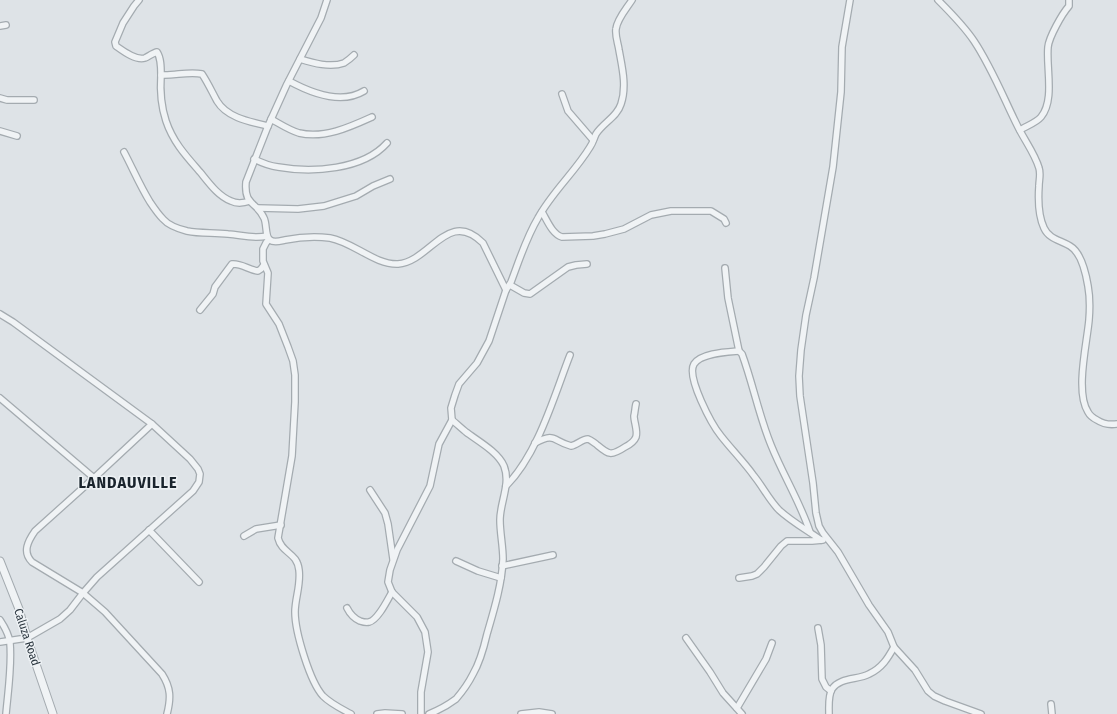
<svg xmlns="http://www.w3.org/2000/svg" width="1117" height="714" font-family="'Fira Sans Condensed',sans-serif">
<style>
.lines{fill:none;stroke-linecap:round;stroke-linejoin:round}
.minor-casing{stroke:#a4abb0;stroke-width:8}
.tertiary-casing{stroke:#a4abb0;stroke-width:9}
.minor{stroke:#f0f3f5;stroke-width:5.5}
.tertiary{stroke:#f0f3f5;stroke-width:7}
.labels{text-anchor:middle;stroke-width:3;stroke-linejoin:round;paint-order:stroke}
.street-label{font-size:12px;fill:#28333c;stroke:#edf1f4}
.district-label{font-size:16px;font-weight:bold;letter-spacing:1px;fill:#1a242d;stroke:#edf1f4}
</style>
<rect width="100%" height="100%" fill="#dee3e7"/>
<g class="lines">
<g class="minor-casing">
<g id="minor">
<path d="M 139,0 L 134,6 L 123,23 L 115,42 L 116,46 C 123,51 136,61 145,58 C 149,56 153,53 157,52 C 161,58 161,67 161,75 C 175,76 188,71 202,74 C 208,83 212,92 217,101 C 227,118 251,122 268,126"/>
<path d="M 327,0 L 321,18 L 287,84 L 268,126 L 246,182 C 244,206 256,201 264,218 C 267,224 265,237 270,240 C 274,243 280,241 285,240 C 300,237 315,236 330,238 C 353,242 375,265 398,264 C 431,261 448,208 483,243 L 506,290"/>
<path d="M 938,0 C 951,13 964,26 974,41 C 992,68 1004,99 1018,127 C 1025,141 1035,154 1039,168 C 1041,174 1039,180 1039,186 C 1038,200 1038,215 1044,228 C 1049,239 1060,240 1070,246 C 1082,253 1086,274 1088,286 C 1090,297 1090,308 1089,320 C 1087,343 1075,392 1088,412 C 1090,416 1093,418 1097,420 C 1103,424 1110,425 1117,424"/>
<path d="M 0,26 L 6,25"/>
<path d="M 300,59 C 313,63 330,68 344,63 C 347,61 351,58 354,55"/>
<path d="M 161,75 C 160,90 161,106 166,121 C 173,142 186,156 200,172 C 209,183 218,196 231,201 C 237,204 244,203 250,201"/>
<path d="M 289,81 C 311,93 341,105 364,91"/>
<path d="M 562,94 L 568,111 L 593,140"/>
<path d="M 0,98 L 7,100 L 34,100"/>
<path d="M 271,119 C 280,124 289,130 299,133 C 324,139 350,127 372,117"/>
<path d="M 1020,130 C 1026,126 1036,123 1041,117 C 1055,100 1046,68 1048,47 C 1049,37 1062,14 1069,6 L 1069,0"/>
<path d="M 0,131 L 17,136"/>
<path d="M 124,152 C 133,169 140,186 150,202 C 154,208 158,214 163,219 C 169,226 179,229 187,231 C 201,234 214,232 228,234 C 242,235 252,239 267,236"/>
<path d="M 254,159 C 262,163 270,166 278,167 C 312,173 363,170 387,143"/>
<path d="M 258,208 L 298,209 L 324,206 L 356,196 L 373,186 L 390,179"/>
<path d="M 542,212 C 547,220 552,234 562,237 L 593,236 L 605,234 L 624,229 L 651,215 L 671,211 L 711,211 L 724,219 L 726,223"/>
<path d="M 269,239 L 266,243 L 263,249 L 263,261 L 268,273 L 266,304 L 279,324 L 288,347 L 293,361 L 295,375 L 295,402 L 292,456 L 278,538 C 282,554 297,552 299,570 C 301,585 295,598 295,612 C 295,632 310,682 323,696 C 331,704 342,709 351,714"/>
<path d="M 725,268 L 728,298 L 739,351 L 742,354 C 753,384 759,416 771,445 C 783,475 800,502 810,532"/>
<path d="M 510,285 L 524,293 L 530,294 L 568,267 L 576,265 L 587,264"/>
<path d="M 200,310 L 213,294 L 215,287 L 232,264 C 241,263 249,270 258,271 L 261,269 L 264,265"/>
<path d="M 0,314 L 13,322 L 152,424 L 190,459 L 198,469 L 200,474 L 199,482 L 193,491 L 97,577 L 83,593 L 70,610 L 60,619 L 27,638 L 0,642"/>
<path d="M 739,351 C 727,352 701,353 694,364 C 686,377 712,425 721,436 C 732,450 744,462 754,476 C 763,487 769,500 779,510 C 792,522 807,530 821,540"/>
<path d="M 0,398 L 94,478"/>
<path d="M 152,424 L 94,478 L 35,531 C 28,541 22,552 32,562 L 83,593 L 105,612 L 162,674 C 171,688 171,698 167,714"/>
<path d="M 535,443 C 556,432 552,441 571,446 C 577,445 582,439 588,439 C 591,440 593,442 596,444 C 608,454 610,457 625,447 C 629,445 634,442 636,437 C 638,431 634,422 634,416 C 635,412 635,408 636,404"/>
<path d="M 506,486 C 538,454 554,396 570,355"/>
<path d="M 370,490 L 385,513 L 388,524 L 393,559"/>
<path d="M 149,530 L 199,582"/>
<path d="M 244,536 L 256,529 L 281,525"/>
<path d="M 456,561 L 478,571 L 501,578"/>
<path d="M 502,566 L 553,555"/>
<path d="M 739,578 L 752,576 L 757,574 L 764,567 L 781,546 L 787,541 L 812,541 L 823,540"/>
<path d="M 347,608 C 350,614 353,618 360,621 C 363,622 366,623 369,622 C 378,620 388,599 392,592"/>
<path d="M 0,620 C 4,626 9,635 10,643 C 12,666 8,691 6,714"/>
<path d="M 818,628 L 821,645 L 822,679 L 826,687 L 831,691"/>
<path d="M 686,638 L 710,672 L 723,693 L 742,714"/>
<path d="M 894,647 L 915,670 L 928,691 L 934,696 L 945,701 L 981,714"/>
<path d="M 1051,704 L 1052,714"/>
<path d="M 737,708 L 766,659 L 772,643"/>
<path d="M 377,714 L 385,713 L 402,714"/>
<path d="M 421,714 L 421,692 L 428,652 L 425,632 L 417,617 L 392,592 L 388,582 L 390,570 L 397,550 L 430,486 L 439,444 L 452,420 L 451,408 L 455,395 L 459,384 L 477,363 L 489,341 L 506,290 L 511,282 C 519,261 526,238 538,218 C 552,192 575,172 590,147 C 593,143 594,138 596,134 C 604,122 617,117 621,104 C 627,86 622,67 619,50 C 618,43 615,36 616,29 C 617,19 627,8 632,0"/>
<path d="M 429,714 C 439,710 448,705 456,699 C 462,692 469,682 473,674 C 480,662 484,647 487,634 C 494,610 502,584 503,559 C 503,546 500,533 500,520 C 500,502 511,484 504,466 C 498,452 478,441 466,432 C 461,428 457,424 452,420"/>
<path d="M 521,714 L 539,712 L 552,714"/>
<path d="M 829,714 C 829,706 828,696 832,689 C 840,677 858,680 869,674 C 882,668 888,658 894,647 L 888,632 L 869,605 L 838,552 L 823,533 L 819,526 L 816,513 L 813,483 L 800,396 L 799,376 L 801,350 L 806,315 L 814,278 L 833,167 L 841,92 L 842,47 L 850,0"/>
</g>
</g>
<g class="tertiary-casing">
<path id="tertiary" d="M 0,561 L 19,609 L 27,638 L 53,714"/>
</g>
<use href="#minor" class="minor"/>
<use href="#tertiary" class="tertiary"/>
</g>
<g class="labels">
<g class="street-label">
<text transform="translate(27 637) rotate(72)" y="4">Caluza Road</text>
</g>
<g class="district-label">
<text x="128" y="488">LANDAUVILLE</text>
</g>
</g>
</svg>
